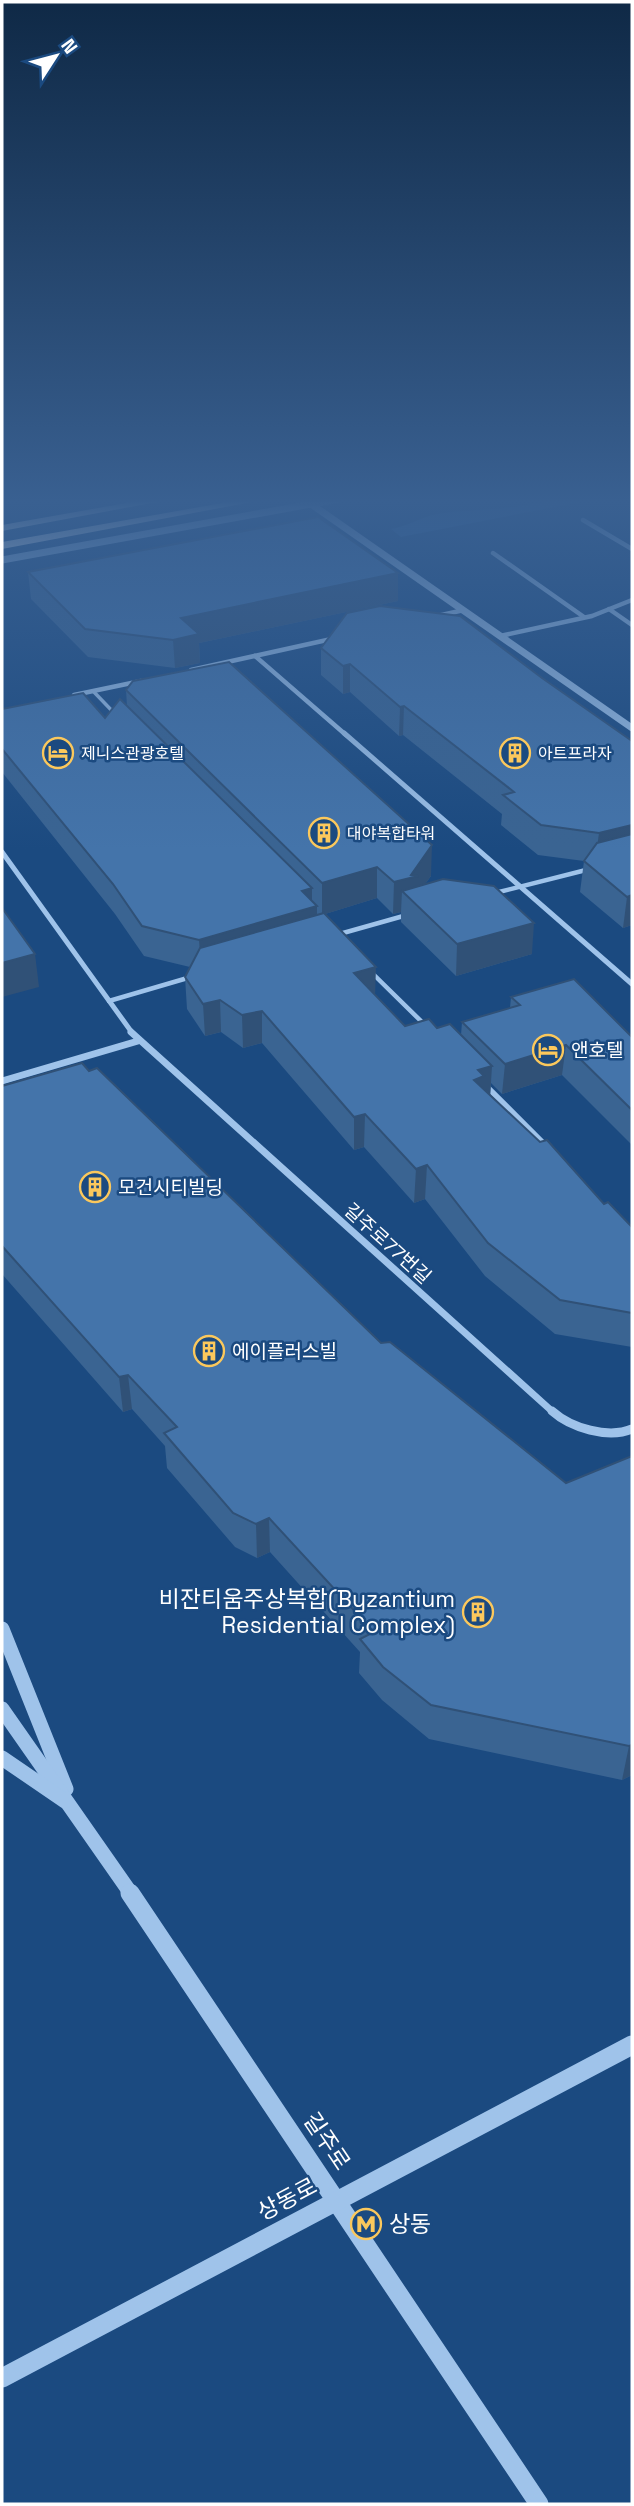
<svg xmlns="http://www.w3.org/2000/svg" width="634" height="2506" font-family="'Space Grotesk','Noto Sans KR',sans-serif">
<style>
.green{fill:#2e649f}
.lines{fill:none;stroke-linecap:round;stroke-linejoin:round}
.pedestrian-far2{stroke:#9fc3ea;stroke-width:3.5}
.pedestrian-far1{stroke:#9fc3ea;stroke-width:4.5}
.pedestrian{stroke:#9fc3ea;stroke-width:6}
.minor-far3{stroke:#9fc3ea;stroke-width:4.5}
.minor-far2{stroke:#9fc3ea;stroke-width:5}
.minor-far1{stroke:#9fc3ea;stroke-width:7}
.minor{stroke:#9fc3ea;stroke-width:9}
.tertiary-far2{stroke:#9fc3ea;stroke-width:7}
.tertiary-far1{stroke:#9fc3ea;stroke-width:15}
.tertiary{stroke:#9fc3ea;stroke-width:19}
.motorway{fill:#fff;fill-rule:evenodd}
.wall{fill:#3a6492}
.shaded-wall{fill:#305177}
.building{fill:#4474aa;stroke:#305177;stroke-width:2}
.labels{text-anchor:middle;stroke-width:5;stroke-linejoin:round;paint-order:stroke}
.far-poi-label{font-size:16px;fill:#fff;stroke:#1b4a80;text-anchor:start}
.poi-label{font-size:19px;fill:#fff;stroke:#1b4a80;text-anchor:start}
.street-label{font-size:19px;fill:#fff;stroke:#1b4a80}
.near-poi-label{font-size:23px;fill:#fff;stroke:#1b4a80;text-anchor:end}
.near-street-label{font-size:23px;fill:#fff;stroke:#1b4a80}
</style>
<rect width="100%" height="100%" fill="#1b4a80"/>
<path class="green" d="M 552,499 L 595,499 L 401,537 L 391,529 C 410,526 423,515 443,513 C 480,508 515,511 552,499 Z"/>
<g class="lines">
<path class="pedestrian-far2" d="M 93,691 L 117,716"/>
<g class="pedestrian-far1">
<path d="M 495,893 L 590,869"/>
<path d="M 336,935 L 407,915"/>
<path d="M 371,972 L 426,1026"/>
<path d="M 109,1001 L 191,977"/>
</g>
<path class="pedestrian" d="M 485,1085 L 547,1147"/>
<g class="minor-far3">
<path d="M 583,520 L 632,549"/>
<path d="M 493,553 L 584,617"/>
<path d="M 609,609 L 632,625"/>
<path d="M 437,616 L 464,610"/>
<path d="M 500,636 L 592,616 L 632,600"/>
<path d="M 255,656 L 346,735"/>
<path d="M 191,670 L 336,638"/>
<path d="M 74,695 L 141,681"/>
</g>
<g class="minor-far2">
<path d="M 344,733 L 632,984"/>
<path d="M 2,852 L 133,1034"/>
</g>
<g class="minor-far1">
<path d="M 131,1032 L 554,1413"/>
<path d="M 2,1081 L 138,1041"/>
</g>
<path class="minor" d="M 552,1411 C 571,1428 608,1439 632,1429"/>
<g class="tertiary-far2">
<path d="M 311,504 L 632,728"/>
<path d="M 2,560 L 339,499"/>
</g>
<g class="tertiary-far1">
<path d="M 2,1629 L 66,1789"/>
<path d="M 2,1709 L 132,1895"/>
<path d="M 2,1758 L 65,1801"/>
</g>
<g class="tertiary">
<path d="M 130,1893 L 539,2504"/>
<path d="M 2,2378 L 632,2045"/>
</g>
<g class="motorway">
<path d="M 149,499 L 173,499 L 2,531 L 2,525 Z"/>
<path d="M 245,499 L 268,499 L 2,549 L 2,542 Z"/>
</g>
</g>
<g class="wall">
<path d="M 28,572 L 398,601 L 199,643 L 200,663 L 175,668 L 88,657 L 31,599 Z"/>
<path d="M 321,648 L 542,678 L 632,741 L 632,925 L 623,928 L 580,892 L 584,861 L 538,855 L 501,825 L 502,814 L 403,735 L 399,736 L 350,692 L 343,694 L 321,675 Z"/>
<path d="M 126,690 L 431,876 L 425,884 L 532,954 L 456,976 L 401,922 L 401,912 L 393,914 L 377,898 L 325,914 L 375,995 L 405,1026 L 437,1028 L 461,1035 L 462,1022 L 510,1008 L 511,997 L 632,1037 L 632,1145 L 562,1075 L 502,1094 L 491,1083 L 490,1095 L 604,1204 L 632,1227 L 632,1347 L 555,1334 L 485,1276 L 425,1199 L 414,1203 L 364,1147 L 354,1150 L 262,1043 L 243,1048 L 221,1032 L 205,1036 L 187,1009 L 185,977 L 190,967 L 144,956 L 115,914 L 2,772 L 2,709 L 105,718 L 127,706 Z"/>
<path d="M 89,1071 L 381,1343 L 566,1483 L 632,1456 L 632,1775 L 622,1780 L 429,1739 L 382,1700 L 359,1673 L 360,1652 L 270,1552 L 257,1558 L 235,1547 L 167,1468 L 165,1446 L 132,1409 L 123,1412 L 2,1274 L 2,1086 Z"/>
</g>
<g class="shaded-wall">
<path d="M 398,573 L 398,601 L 199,643 L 200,663 L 175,668 L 173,640 L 181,618 Z"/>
<path d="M 350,664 L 350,692 L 343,694 L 343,666 Z"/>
<path d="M 404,706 L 403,735 L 399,736 L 400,707 Z"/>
<path d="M 632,825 L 632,855 L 595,863 L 599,833 Z"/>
<path d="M 432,845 L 431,876 L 417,895 L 402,891 L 401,912 L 393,914 L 394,882 L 411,875 Z"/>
<path d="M 377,867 L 377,898 L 322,915 L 322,883 Z"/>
<path d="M 312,888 L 312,908 L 317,906 L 317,936 L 201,969 L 199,940 L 302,891 Z"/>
<path d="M 632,895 L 632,925 L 623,928 L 627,897 Z"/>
<path d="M 534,923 L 532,954 L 456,976 L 457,944 Z"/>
<path d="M 35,954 L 39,987 L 2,997 L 2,963 Z"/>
<path d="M 376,967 L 375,998 L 354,973 Z"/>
<path d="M 220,1000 L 221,1032 L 205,1036 L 203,1004 Z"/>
<path d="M 262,1011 L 262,1043 L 243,1048 L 242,1015 Z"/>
<path d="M 566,1045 L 562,1075 L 502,1094 L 505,1064 Z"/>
<path d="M 492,1066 L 490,1098 L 474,1080 L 478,1070 Z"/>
<path d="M 365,1114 L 364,1147 L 354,1150 L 354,1117 Z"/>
<path d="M 427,1165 L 425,1199 L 414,1203 L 416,1169 Z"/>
<path d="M 128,1375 L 132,1409 L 123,1412 L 119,1377 Z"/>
<path d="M 269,1518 L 270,1552 L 257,1558 L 256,1524 Z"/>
<path d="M 632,1745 L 632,1775 L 622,1780 L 629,1746 Z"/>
</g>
<g class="building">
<path d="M 318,517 L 398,573 L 181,618 L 199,634 L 173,640 L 85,629 L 28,572 Z"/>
<path d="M 380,606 L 460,616 L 542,678 L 632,741 L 632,825 L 599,833 L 541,825 L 503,795 L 514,792 L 404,706 L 400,707 L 350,664 L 343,666 L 321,648 L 347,613 Z"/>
<path d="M 229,662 L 432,845 L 411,875 L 418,876 L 394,882 L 377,867 L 322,883 L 126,690 L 133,681 Z"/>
<path d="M 83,693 L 105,718 L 120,699 L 312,888 L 302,891 L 317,906 L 199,940 L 142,926 L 113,884 L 2,749 L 2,709 Z"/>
<path d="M 632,834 L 632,895 L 627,897 L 584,861 L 597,843 Z"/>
<path d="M 443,879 L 494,886 L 534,923 L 457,944 L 402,891 Z"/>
<path d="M 2,908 L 35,954 L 2,963 Z"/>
<path d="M 324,913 L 376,967 L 354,973 L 405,1026 L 429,1019 L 437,1028 L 450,1024 L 492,1066 L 478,1070 L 484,1076 L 474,1080 L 540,1142 L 547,1140 L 604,1204 L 608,1202 L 632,1227 L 632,1313 L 560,1300 L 488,1243 L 427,1165 L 416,1169 L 365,1114 L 354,1117 L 262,1011 L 242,1015 L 220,1000 L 203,1004 L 185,977 L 200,948 Z"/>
<path d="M 574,979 L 632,1037 L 632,1110 L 566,1045 L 505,1064 L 462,1022 L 520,1005 L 511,997 Z"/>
<path d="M 82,1063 L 89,1071 L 97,1068 L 381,1343 L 390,1342 L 566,1483 L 632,1456 L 632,1745 L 629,1746 L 431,1705 L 383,1667 L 360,1639 L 374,1632 L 269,1518 L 256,1524 L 233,1513 L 164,1433 L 177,1427 L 128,1375 L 119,1377 L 2,1246 L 2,1086 Z"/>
</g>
<linearGradient id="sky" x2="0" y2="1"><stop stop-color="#0f2946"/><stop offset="0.59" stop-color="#396091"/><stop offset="1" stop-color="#396091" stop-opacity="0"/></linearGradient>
<rect width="634" height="850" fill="url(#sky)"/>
<defs>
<g id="hotel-ring" transform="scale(1.575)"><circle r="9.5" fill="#1b4a80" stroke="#fbc85c" stroke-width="1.5"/><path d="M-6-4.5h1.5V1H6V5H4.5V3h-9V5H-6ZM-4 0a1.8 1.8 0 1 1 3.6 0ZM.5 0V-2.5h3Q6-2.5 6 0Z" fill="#fbc85c"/></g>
<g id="building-ring" transform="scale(1.575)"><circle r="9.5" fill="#1b4a80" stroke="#fbc85c" stroke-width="1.5"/><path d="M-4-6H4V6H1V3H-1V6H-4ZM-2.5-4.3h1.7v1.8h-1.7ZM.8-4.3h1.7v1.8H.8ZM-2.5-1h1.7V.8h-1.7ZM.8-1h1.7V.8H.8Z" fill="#fbc85c"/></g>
<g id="metro-ring" transform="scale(1.575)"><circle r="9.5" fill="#1b4a80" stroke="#fbc85c" stroke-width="1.5"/><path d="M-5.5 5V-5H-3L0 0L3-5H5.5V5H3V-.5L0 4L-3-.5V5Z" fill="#fbc85c"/></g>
</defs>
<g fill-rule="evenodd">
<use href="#hotel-ring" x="58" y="753"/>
<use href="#building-ring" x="515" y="753"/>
<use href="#building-ring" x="324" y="833"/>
<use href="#hotel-ring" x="548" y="1050"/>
<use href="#building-ring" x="95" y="1187"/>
<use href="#building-ring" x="209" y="1351"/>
<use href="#building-ring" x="478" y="1612"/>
<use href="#metro-ring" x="366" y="2224"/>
</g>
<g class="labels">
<g class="far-poi-label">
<text x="81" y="759">제니스관광호텔</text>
<text x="538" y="759">아트프라자</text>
<text x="347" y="839">대야복합타워</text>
</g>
<g class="poi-label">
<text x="571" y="1057">앤호텔</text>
<text x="118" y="1194">모건시티빌딩</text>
<text x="232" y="1358">에이플러스빌</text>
</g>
<g class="street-label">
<text transform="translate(388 1243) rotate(42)" y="7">길주로77번길</text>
</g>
<g class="near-poi-label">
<text x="455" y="1607">비잔티움주상복합(Byzantium<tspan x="455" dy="26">Residential Complex)</tspan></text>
<text x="389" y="2232" text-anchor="start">상동</text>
</g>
<g class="near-street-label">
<text transform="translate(327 2141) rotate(56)" y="8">길주로</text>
<text transform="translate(287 2199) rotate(-28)" y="8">상동로</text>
</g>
</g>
<rect width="634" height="2506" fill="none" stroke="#ffffff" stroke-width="7"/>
<g transform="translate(56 56) rotate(54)" stroke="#1b4a80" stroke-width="5" paint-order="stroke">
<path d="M0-5L12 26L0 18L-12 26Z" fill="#ffffff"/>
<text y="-10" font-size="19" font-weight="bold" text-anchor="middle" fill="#ffffff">N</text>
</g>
</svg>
